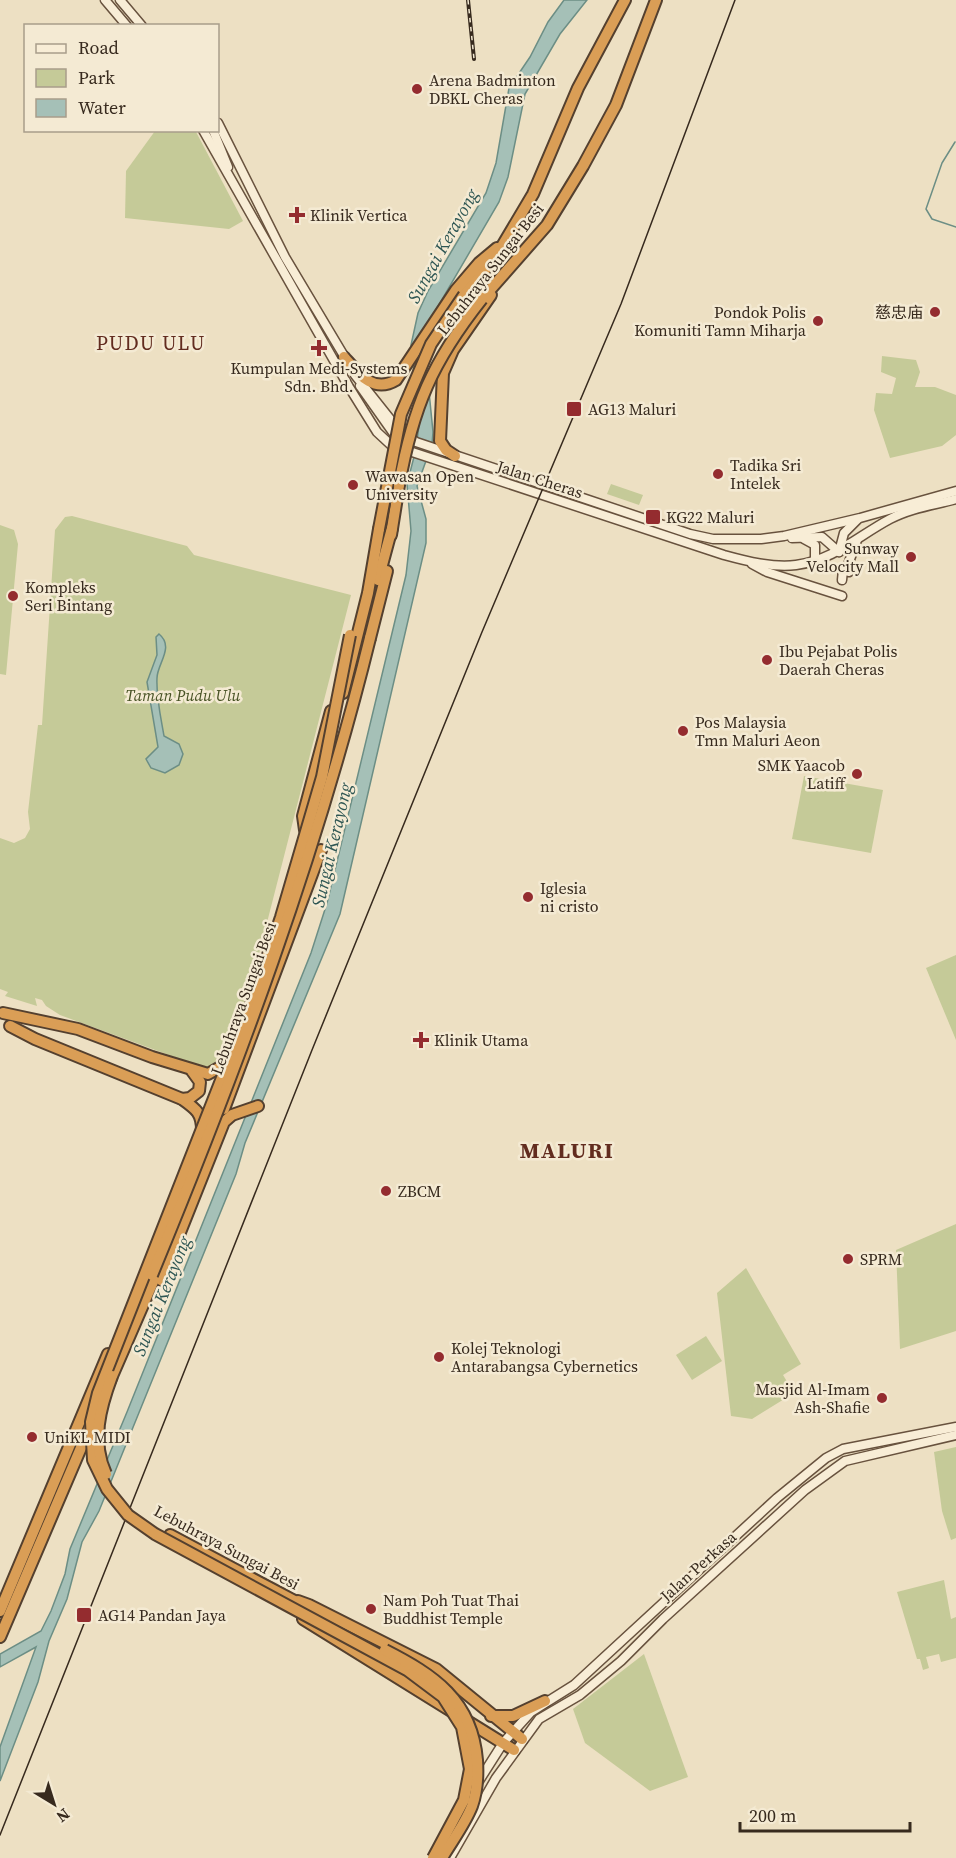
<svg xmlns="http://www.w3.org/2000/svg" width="956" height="1858" font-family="'Source Serif 4','Noto Sans SC',serif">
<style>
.green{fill:#c5ca98}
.water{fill:#a5c0b7;stroke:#6c8e85;stroke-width:1.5}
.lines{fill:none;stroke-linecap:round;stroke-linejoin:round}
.stream{stroke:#6c8e85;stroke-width:1.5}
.secondary-casing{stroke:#68523e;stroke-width:11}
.motorway-casing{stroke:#54402f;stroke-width:14}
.secondary{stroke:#f8edd6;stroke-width:8}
.motorway{stroke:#da9e56;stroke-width:10}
.tram{stroke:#372a1e;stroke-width:1.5}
.rail-casing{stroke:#372a1e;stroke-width:4}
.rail{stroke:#f4ead3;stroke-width:1.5;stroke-dasharray:4.5;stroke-linecap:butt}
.motorway-bridge-casing{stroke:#54402f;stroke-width:14;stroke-linecap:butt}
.motorway-bridge{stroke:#da9e56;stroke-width:10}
.poi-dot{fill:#942c2f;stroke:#f4ead3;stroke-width:2}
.labels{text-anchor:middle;stroke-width:5;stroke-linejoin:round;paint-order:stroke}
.poi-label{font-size:16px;fill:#372a1e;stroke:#f4ead3;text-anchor:start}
.street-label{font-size:16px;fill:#372a1e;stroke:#f4ead3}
.park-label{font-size:16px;font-style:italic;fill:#485325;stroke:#f4ead3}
.water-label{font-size:18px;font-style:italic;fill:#2e5653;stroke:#f4ead3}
.quarter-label{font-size:20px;letter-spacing:1.5px;fill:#622c1f;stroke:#f4ead3}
.district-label{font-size:22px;font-weight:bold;letter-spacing:1.5px;fill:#622c1f;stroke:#f4ead3}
</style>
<rect width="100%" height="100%" fill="#ede0c3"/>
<g class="green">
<path d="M 195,130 L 243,221 L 229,229 L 125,218 L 126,171 L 155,131 Z"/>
<path d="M 882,356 L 916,360 L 920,372 L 915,387 L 935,387 L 956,395 L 956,435 L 942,446 L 890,458 L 874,410 L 876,393 L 892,394 L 896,378 L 881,372 Z"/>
<path d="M 611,484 L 643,495 L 639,505 L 607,494 Z"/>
<path d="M 72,516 L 187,546 L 194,555 L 351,595 L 252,981 L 225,1057 L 207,1069 L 60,1015 L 46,1006 L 42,1000 L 35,998 L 37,1006 L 5,996 L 8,992 L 0,989 L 0,838 L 14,843 L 25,838 L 30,829 L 28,812 L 38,725 L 42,725 L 55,530 L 65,517 Z"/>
<path d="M 0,525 L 14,530 L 18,544 L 6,675 L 0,674 Z"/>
<path d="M 804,776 L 883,790 L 871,853 L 792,839 Z"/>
<path d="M 956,955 L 956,1040 L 926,968 Z"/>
<path d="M 956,1224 L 956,1331 L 900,1349 L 896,1250 Z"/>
<path d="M 746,1268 L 801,1364 L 783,1375 L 794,1393 L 752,1419 L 731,1416 L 717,1293 Z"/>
<path d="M 706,1336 L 722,1361 L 692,1380 L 676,1355 Z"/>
<path d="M 956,1447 L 956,1538 L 951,1540 L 942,1511 L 934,1452 Z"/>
<path d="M 944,1580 L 951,1619 L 956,1617 L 956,1658 L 941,1662 L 939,1654 L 926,1657 L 929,1668 L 923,1670 L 920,1659 L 917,1659 L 897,1592 Z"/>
<path d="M 644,1654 L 688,1777 L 650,1791 L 585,1743 L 573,1709 Z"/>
</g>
<g class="water">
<path d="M 564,0 L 587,0 L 560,34 L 525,94 L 508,177 L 499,202 L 427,325 L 425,351 L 433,432 L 432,444 L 417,486 L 426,519 L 426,543 L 340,914 L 245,1143 L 236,1174 L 99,1511 L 82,1542 L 67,1599 L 49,1641 L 38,1682 L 0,1781 L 0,1747 L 36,1647 L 0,1667 L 0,1654 L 41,1631 L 51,1611 L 65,1574 L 70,1549 L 127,1412 L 311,953 L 327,903 L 406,575 L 411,531 L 407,484 L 416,449 L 419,425 L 411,345 L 418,313 L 428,291 L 486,193 L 496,163 L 509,88 L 530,57 L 548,22 Z"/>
<path d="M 159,634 C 175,647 157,664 157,678 C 156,697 161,718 164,736 L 179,744 L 183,754 L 179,765 L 165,773 L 151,768 L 146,759 L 158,747 L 147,682 L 157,655 L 156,637 Z"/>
</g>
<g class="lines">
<path class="stream" d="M 955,142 L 942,163 L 926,209 L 932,219 L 956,227"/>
<g class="secondary-casing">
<g id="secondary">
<path d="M 105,0 L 127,26"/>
<path d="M 120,0 L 142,26"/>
<path d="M 218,123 L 285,257 L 347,361"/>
<path d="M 203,130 L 349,387 L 377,432 L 391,445 L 724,555 C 746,561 773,568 796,565 C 834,560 858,536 890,519 C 911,508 934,505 956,499"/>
<path d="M 213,130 L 228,167"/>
<path d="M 355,375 L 394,424 L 416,442 L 690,534 L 713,539 L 761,539 L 784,536 L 860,518 L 956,491"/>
<path d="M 360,386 L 399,441"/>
<path d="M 792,538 L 822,537 L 839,552"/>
<path d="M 804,539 L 815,545 L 815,561"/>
<path d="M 839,552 L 844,533 L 857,520"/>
<path d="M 752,564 L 767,572 L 842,596"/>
<path d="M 842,580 L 843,570 L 849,572 L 849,562 L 857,540"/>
<path d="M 477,1784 L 503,1743 L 531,1712 L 574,1685 L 777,1498 L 826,1458 L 843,1449 L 956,1427"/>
<path d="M 450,1858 L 496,1778 L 539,1719 L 580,1695 L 621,1661 L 663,1619 L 805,1490 L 845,1461 L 956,1435"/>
</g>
</g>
<g class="motorway-casing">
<g id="motorway">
<path d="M 464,295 L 495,258 L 533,194 L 578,88 L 625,0"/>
<path d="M 482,299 L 547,225 L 583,166 L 616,105 L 656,0"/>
<path d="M 344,357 C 358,373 373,394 396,380 L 456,290 L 479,263 L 497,248"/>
<path d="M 455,456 L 446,450 L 440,441 L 443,373 L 453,350 L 491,295"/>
<path d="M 391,535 L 399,485"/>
<path d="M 378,580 L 392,528"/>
<path d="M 370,638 L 387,571"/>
<path d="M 343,693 L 368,593 L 379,529"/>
<path d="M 305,830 L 303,816 L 331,711"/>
<path d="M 3,1013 L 78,1029 L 152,1057 L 208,1074 L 222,1066 L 229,1056"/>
<path d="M 10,1026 L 35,1039 L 182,1099 C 196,1109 202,1113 202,1130"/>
<path d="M 182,1099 L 190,1098 L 199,1091 L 200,1082 L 192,1071"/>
<path d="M 224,1109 L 321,850"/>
<path d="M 161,1280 L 224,1122 L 232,1115 L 258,1106"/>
<path d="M 109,1383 L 159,1268"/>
<path d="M 170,1535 L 302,1605"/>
<path d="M 298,1601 L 309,1605 L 436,1669 L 522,1739"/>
<path d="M 0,1611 L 108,1354"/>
<path d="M 303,1619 L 514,1750"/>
<path d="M 0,1637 L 92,1422"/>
<path d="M 491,1716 L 513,1716 L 545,1701"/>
</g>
</g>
<use href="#secondary" class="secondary"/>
<use href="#motorway" class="motorway"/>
<path class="tram" d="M 0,1835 L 312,1050 L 482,632 L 621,304 L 735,0"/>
<g class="rail-casing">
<path id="rail" d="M 468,0 L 474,59"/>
</g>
<use href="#rail" class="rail"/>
<g class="motorway-bridge-casing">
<g id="motorway-bridge">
<path d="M 399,485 C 413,407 432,362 482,299"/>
<path d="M 379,529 L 401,414 L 431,344 L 464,295"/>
<path d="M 350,635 L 322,777 L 281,917 L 253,999 L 98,1393 L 91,1422 L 93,1460 L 107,1489 L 128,1515 L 155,1534 L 407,1670 L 443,1697 L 462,1727 L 470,1769 L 464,1800 L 433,1858"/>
<path d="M 152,1275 C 238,1067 316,857 370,638"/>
<path d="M 106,1474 C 91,1441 100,1408 112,1376"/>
<path d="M 385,1650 C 434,1675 472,1700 477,1760 C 478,1775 477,1792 472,1806 C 465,1824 452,1841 442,1858"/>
</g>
</g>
<use href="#motorway-bridge" class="motorway-bridge"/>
</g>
<g class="poi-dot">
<circle cx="417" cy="89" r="6"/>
<path d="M294 206h6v6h6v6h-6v6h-6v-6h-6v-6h6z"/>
<circle cx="935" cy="312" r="6"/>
<circle cx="818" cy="321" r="6"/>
<path d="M316 339h6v6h6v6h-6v6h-6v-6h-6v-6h6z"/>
<rect x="566" y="401" width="16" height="16" rx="3"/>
<circle cx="718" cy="474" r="6"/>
<circle cx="353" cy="485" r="6"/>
<rect x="645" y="509" width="16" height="16" rx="3"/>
<circle cx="911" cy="557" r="6"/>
<circle cx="13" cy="596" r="6"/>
<circle cx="767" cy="660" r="6"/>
<circle cx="683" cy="731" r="6"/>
<circle cx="857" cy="774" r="6"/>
<circle cx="528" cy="897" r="6"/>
<path d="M418 1031h6v6h6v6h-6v6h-6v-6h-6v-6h6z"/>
<circle cx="386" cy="1191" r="6"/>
<circle cx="848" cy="1259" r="6"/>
<circle cx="439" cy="1357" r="6"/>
<circle cx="882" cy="1398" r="6"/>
<circle cx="32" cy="1437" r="6"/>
<circle cx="371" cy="1609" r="6"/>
<rect x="76" y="1607" width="16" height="16" rx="3"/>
</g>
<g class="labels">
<g class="poi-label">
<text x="429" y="86">Arena Badminton<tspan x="429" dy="18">DBKL Cheras</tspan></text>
<text x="310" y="221">Klinik Vertica</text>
<text x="806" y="318" text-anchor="end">Pondok Polis<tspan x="806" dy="18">Komuniti Tamn Miharja</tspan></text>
<text x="923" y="318" text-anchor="end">慈忠庙</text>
<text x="319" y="374" text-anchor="middle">Kumpulan Medi-Systems<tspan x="319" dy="18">Sdn. Bhd.</tspan></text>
<text x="588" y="415">AG13 Maluri</text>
<text x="730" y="471">Tadika Sri<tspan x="730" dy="18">Intelek</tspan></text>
<text x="365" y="482">Wawasan Open<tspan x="365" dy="18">University</tspan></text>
<text x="666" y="523">KG22 Maluri</text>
<text x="899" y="554" text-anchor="end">Sunway<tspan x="899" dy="18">Velocity Mall</tspan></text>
<text x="25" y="593">Kompleks<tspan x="25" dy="18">Seri Bintang</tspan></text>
<text x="779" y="657">Ibu Pejabat Polis<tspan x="779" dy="18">Daerah Cheras</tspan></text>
<text x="695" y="728">Pos Malaysia<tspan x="695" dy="18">Tmn Maluri Aeon</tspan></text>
<text x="845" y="771" text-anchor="end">SMK Yaacob<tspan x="845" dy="18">Latiff</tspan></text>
<text x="540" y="894">Iglesia<tspan x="540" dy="18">ni cristo</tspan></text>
<text x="434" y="1046">Klinik Utama</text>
<text x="398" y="1197">ZBCM</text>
<text x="860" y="1265">SPRM</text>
<text x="451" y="1354">Kolej Teknologi<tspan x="451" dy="18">Antarabangsa Cybernetics</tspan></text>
<text x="870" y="1395" text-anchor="end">Masjid Al-Imam<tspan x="870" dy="18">Ash-Shafie</tspan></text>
<text x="44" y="1443">UniKL MIDI</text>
<text x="383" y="1606">Nam Poh Tuat Thai<tspan x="383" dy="18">Buddhist Temple</tspan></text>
<text x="98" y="1621">AG14 Pandan Jaya</text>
</g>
<g class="street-label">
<text transform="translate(490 269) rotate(-52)" y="6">Lebuhraya Sungai Besi</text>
<text transform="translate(540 479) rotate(18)" y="6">Jalan Cheras</text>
<text transform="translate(243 998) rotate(-70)" y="6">Lebuhraya Sungai Besi</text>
<text transform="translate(227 1547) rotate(28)" y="6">Lebuhraya Sungai Besi</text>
<text transform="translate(698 1566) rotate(-42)" y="6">Jalan Perkasa</text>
</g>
<g class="park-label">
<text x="183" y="701">Taman Pudu Ulu</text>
</g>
<g class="water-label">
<text transform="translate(443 246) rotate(-61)" y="6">Sungai Kerayong</text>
<text transform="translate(332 845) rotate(-77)" y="6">Sungai Kerayong</text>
<text transform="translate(162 1296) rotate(-68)" y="6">Sungai Kerayong</text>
</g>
<g class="quarter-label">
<text x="151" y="350">PUDU ULU</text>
</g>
<g class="district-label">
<text x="567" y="1158">MALURI</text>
</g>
</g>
<rect x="24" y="24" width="195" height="108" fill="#f4ead3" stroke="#a89d8b" stroke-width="1.5"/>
<rect x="36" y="44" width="30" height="9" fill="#f8edd6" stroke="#a89d8b" stroke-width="1.5"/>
<text x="78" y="54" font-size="18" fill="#372a1e">Road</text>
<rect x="36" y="69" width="30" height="18" fill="#c5ca98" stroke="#a89d8b" stroke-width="1.5"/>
<text x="78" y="84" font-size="18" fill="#372a1e">Park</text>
<rect x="36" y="99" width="30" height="18" fill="#a5c0b7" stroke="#a89d8b" stroke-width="1.5"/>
<text x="78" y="114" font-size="18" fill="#372a1e">Water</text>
<g transform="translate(54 1804) rotate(142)" stroke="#f4ead3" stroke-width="4.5" paint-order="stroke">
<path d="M0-4.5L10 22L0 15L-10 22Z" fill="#372a1e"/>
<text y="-9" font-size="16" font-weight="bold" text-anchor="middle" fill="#372a1e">N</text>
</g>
<path d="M740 1822v9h170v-9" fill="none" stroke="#372a1e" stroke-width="3"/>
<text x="749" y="1822" font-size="18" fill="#372a1e" stroke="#f4ead3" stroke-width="4.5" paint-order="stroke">200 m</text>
</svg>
